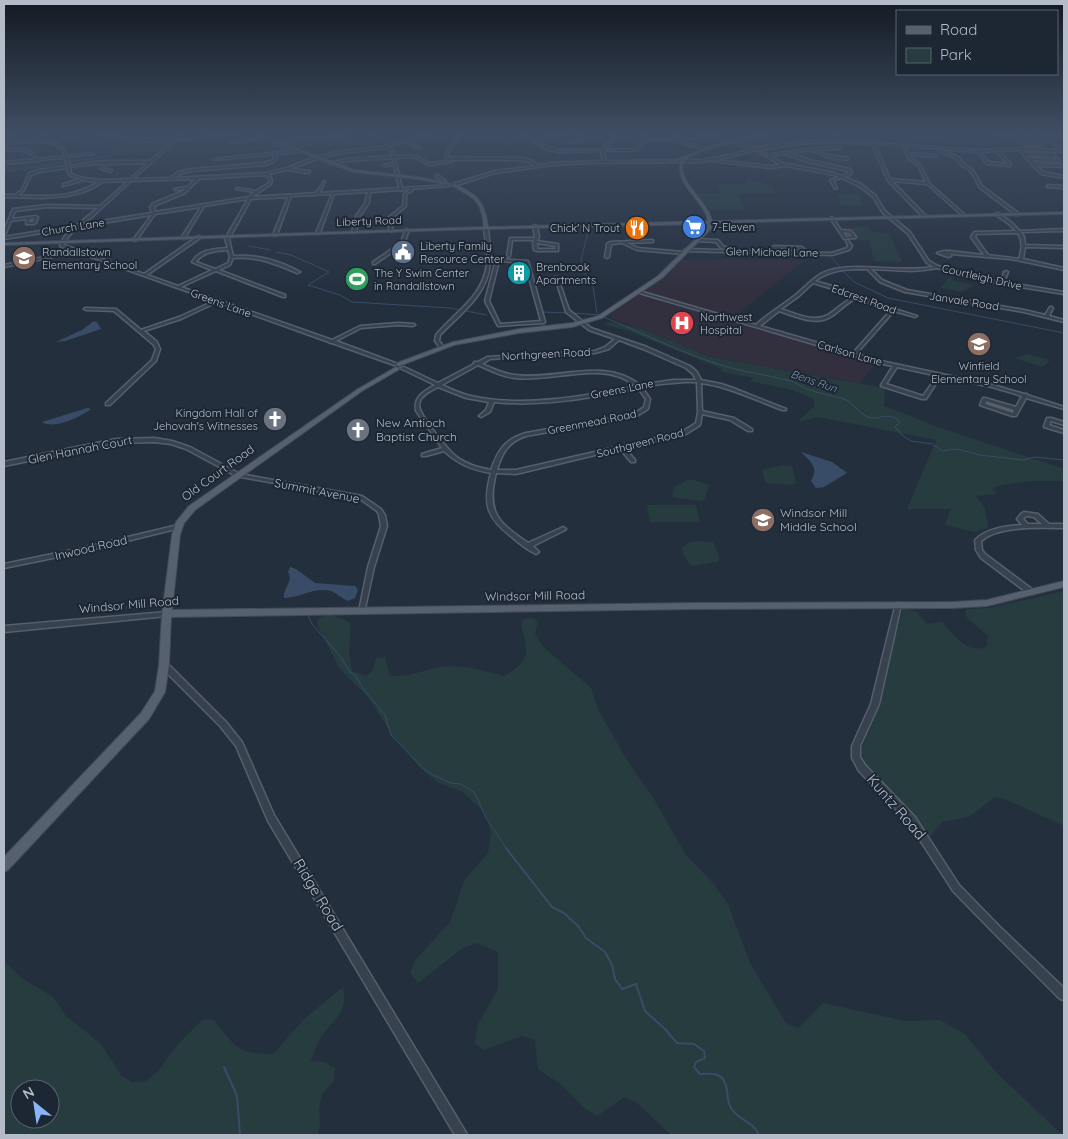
<svg xmlns="http://www.w3.org/2000/svg" width="1068" height="1139" font-family="Quicksand,sans-serif">
<style>
.medical{fill:#32303f}
.green{fill:#263c3f;fill-rule:evenodd}
.water{fill:#394c67}
.lines{fill:none;stroke-linecap:round;stroke-linejoin:round}
.stream-far1{stroke:#394c67;stroke-width:1}
.stream{stroke:#394c67;stroke-width:2}
.minor-casing{stroke:#565f6c;stroke-width:3}
.major-casing{stroke:#414a57;stroke-width:2}
.minor{fill:#38414e;fill-rule:evenodd}
.major{fill:#56606e;fill-rule:evenodd}
.labels{text-anchor:middle;stroke-width:4;stroke-linejoin:round;paint-order:stroke}
.far-street-label{font-size:11px;fill:#b4bcc9;stroke:#1d2633}
.far-poi-label{font-size:11px;fill:#b4bcc9;stroke:#1d2633;text-anchor:start}
.far-water-label{font-size:11px;font-style:italic;fill:#7c92b1;stroke:#1d2633}
.poi-label{font-size:12px;fill:#b4bcc9;stroke:#1d2633;text-anchor:start}
.street-label{font-size:12px;fill:#b4bcc9;stroke:#1d2633}
.near-street-label{font-size:15px;fill:#b4bcc9;stroke:#1d2633}
</style>
<rect width="100%" height="100%" fill="#242f3e"/>
<path class="medical" d="M 682,259 L 805,260 L 729,321 L 877,363 L 860,383 L 710,357 L 612,318 L 611,314 L 663,278 Z"/>
<g class="green">
<path d="M 60,133 L 84,133 L 93,139 L 113,143 L 177,141 L 173,146 L 234,146 L 343,140 L 349,133 L 383,136 L 410,133 L 370,145 L 202,154 L 143,152 L 4,173 L 4,167 L 105,156 L 117,151 L 81,148 L 73,140 L 54,139 Z"/>
<path d="M 747,180 L 764,182 L 764,185 L 772,186 L 776,193 L 738,193 L 745,210 L 710,210 L 696,193 L 721,193 L 718,184 L 745,184 Z"/>
<path d="M 836,194 L 859,194 L 864,206 L 841,205 Z"/>
<path d="M 831,220 L 837,220 L 841,228 L 869,227 L 872,232 L 889,233 L 902,262 L 874,261 L 869,240 L 844,240 Z"/>
<path d="M 953,273 L 955,274 L 951,280 L 975,285 L 962,292 L 942,288 L 934,295 Z"/>
<path d="M 610,322 L 639,328 L 710,357 L 885,388 L 884,406 L 941,428 L 1064,469 L 1064,481 L 1030,481 L 997,486 L 992,489 L 997,494 L 976,496 L 985,508 L 988,528 L 975,532 L 945,525 L 951,509 L 907,509 L 936,440 L 818,417 L 798,422 L 814,406 L 814,399 L 792,390 L 749,381 L 754,378 L 722,372 L 722,369 L 629,331 L 604,324 Z"/>
<path d="M 1027,354 L 1050,360 L 1043,367 L 1014,358 Z"/>
<path d="M 784,465 L 792,466 L 796,483 L 793,485 L 766,483 L 762,472 L 764,469 Z"/>
<path d="M 687,480 L 694,480 L 709,485 L 705,499 L 701,501 L 672,497 L 674,487 Z"/>
<path d="M 647,505 L 696,505 L 700,522 L 650,522 Z"/>
<path d="M 697,541 L 713,542 L 720,559 L 717,562 L 691,566 L 684,556 L 682,548 L 690,542 Z"/>
<path d="M 1064,591 L 1064,826 L 1005,799 L 995,797 L 969,817 L 942,822 L 929,838 L 907,810 L 865,765 L 860,752 L 871,725 L 903,608 L 917,612 L 927,624 L 942,622 C 953,634 968,656 987,646 L 988,636 L 968,619 L 965,613 L 967,609 L 989,608 Z"/>
<path d="M 329,614 L 348,621 L 351,626 L 349,652 L 352,671 L 366,676 L 372,671 L 376,658 L 385,657 L 389,675 C 405,679 423,670 439,667 C 461,664 483,670 504,676 C 530,661 529,652 521,625 L 524,619 L 532,618 L 538,621 L 535,633 L 542,646 L 591,688 L 598,709 L 625,757 L 654,799 L 686,855 L 712,882 L 728,904 L 750,963 L 786,1023 L 798,1028 L 823,1003 L 905,1021 L 940,1020 L 965,1034 L 995,1071 L 1062,1135 L 671,1135 L 637,1103 L 624,1097 L 597,1116 L 584,1108 L 562,1085 L 538,1069 L 535,1040 L 522,1036 L 484,1050 L 475,1043 L 477,1026 L 498,989 L 498,952 L 477,943 L 463,948 L 418,983 L 410,973 L 416,959 L 450,922 L 465,879 L 488,853 L 491,832 L 485,813 L 463,792 L 437,782 L 421,769 L 393,736 L 368,697 L 339,668 L 316,622 L 321,617 Z"/>
<path d="M 4,961 L 23,979 L 52,996 L 65,1015 L 101,1044 L 121,1075 L 132,1082 L 146,1081 L 158,1071 L 179,1043 L 202,1020 L 214,1020 C 237,1048 235,1053 273,1054 L 304,1019 L 343,987 C 348,1013 336,1016 322,1036 C 317,1044 314,1052 311,1061 L 324,1062 L 335,1068 L 334,1081 L 322,1094 L 319,1110 L 320,1126 L 317,1135 L 4,1135 ZM 20,1089 L 50,1089 L 50,1119 L 20,1119 Z"/>
</g>
<g class="water">
<path d="M 94,321 L 97,322 L 101,329 L 65,341 L 56,342 L 82,330 Z"/>
<path d="M 87,408 L 91,409 C 80,417 54,430 42,422 Z"/>
<path d="M 801,452 L 832,462 L 847,473 L 824,487 L 816,488 L 811,481 C 819,467 811,462 801,452 Z"/>
<path d="M 290,567 L 296,569 L 315,583 L 355,586 L 358,590 L 355,598 L 348,601 C 341,598 337,593 331,591 C 313,587 300,598 284,598 C 282,589 294,581 288,572 Z"/>
</g>
<g class="lines">
<g class="stream-far1">
<path d="M 75,133 L 74,138 L 71,139 L 78,139 C 94,155 143,149 165,147"/>
<path d="M 921,133 L 937,135 L 940,138 L 954,142 L 983,140 L 1002,142 L 1004,138 L 1064,141"/>
<path d="M 823,138 L 834,134"/>
<path d="M 289,146 L 365,142 L 401,133"/>
<path d="M 169,147 L 241,149 L 285,146"/>
<path d="M 346,147 L 357,143"/>
<path d="M 72,161 L 106,157 L 132,149"/>
<path d="M 4,171 L 62,163"/>
<path d="M 588,232 L 581,260 L 584,271 L 593,287 L 597,313"/>
<path d="M 249,246 L 270,250"/>
<path d="M 276,252 L 291,255 L 314,265"/>
<path d="M 832,258 L 840,267"/>
<path d="M 316,266 L 329,272 L 308,285 L 340,295 L 352,302 L 450,308 L 487,315"/>
<path d="M 843,271 L 854,282 L 888,298 L 1064,333"/>
<path d="M 543,312 L 566,313"/>
<path d="M 572,313 L 601,315"/>
<path d="M 604,317 C 645,334 687,356 731,368 C 749,373 768,375 787,380 C 794,381 800,386 807,389 C 819,394 832,395 844,399 C 854,403 858,413 868,417 C 879,421 888,410 900,422 L 895,427 L 902,435 L 911,441 L 932,444 L 942,451 L 957,449 L 980,455 L 1023,460 L 1035,457 L 1064,460"/>
<path d="M 308,615 L 312,624 L 340,656 L 350,672 L 356,676 L 364,690 L 385,715 L 391,735 L 423,768 L 433,775 L 451,783 L 461,784 L 475,793 L 486,818 L 507,849"/>
</g>
<g class="stream">
<path d="M 506,848 L 552,907 L 564,913 L 578,926 L 586,938 L 605,952 L 612,965 L 615,979 L 622,989 L 636,984 L 645,1011 L 665,1029 L 677,1043 L 694,1044 L 704,1051 L 705,1058 L 696,1062 L 694,1067 L 700,1074 C 707,1074 717,1072 722,1078 C 730,1087 725,1099 731,1108 C 739,1121 752,1120 759,1135"/>
<path d="M 224,1067 L 237,1096 L 240,1135"/>
</g>
<g class="minor-casing">
<g id="minor">
<path d="M 45,133 L 48,133 L 38,140 C 52,141 62,142 67,156 L 93,153 L 94,154 L 68,157 L 70,166 L 93,162 L 109,161 L 150,161 L 173,140 C 149,142 122,143 99,133 L 127,138 L 175,139 L 181,133 L 184,133 L 178,139 L 244,133 L 212,138 L 177,140 L 133,179 L 171,178 L 178,172 L 191,169 L 264,163 L 273,160 L 275,154 L 277,154 L 275,161 L 265,165 L 191,171 L 180,174 L 174,178 L 267,173 L 287,168 L 315,157 L 341,151 L 385,146 L 430,133 L 434,133 L 406,142 L 421,147 L 421,149 L 403,142 L 387,147 L 393,150 L 394,156 L 409,155 L 417,156 L 429,163 L 451,161 L 452,162 L 429,165 L 416,158 L 409,157 L 395,158 L 402,188 L 449,185 L 450,186 L 411,189 L 412,191 L 406,194 L 406,206 L 393,217 L 392,232 L 389,231 L 389,217 L 403,206 L 404,194 L 411,189 L 402,190 L 401,191 L 400,190 L 370,192 L 369,203 L 360,216 L 356,232 L 354,233 L 352,232 L 356,216 L 365,203 L 368,192 L 334,194 L 320,233 L 318,234 L 316,233 L 332,194 L 291,196 L 277,235 L 275,236 L 273,235 L 288,197 L 251,199 L 229,239 L 233,256 C 256,254 281,261 300,272 L 297,273 C 276,264 256,256 233,258 L 230,265 L 219,270 L 285,295 L 285,297 L 283,297 L 216,271 L 181,287 L 332,340 L 360,326 L 398,323 L 414,324 L 415,325 L 413,326 L 398,325 L 361,328 L 336,341 L 398,364 L 394,365 L 332,343 L 330,343 L 329,342 L 217,302 L 181,319 L 144,331 L 157,342 L 160,349 L 156,361 L 110,405 L 106,405 L 106,403 L 152,360 L 156,349 L 153,344 L 114,311 L 86,310 L 84,309 L 85,308 L 116,309 L 141,330 L 179,317 L 214,301 L 77,252 L 4,267 L 4,265 L 74,251 L 60,246 C 62,239 68,232 73,228 L 4,239 L 4,237 L 77,225 L 98,208 L 47,207 L 15,211 L 12,219 L 36,216 L 38,217 L 36,223 L 34,224 L 26,224 L 27,219 L 11,221 L 6,233 L 4,234 L 4,230 L 13,209 L 47,205 L 100,206 L 128,181 L 102,182 L 91,189 L 80,193 L 67,196 L 42,198 L 4,197 L 4,195 L 15,195 L 22,190 L 29,173 L 38,170 L 67,166 L 65,158 L 39,160 L 38,162 L 36,161 L 4,164 L 4,162 L 36,159 C 28,148 16,150 4,151 L 4,149 C 17,148 31,146 38,159 L 65,156 C 64,154 63,150 61,149 C 51,137 18,143 4,144 L 4,142 L 13,141 L 14,137 L 4,136 L 4,134 L 16,136 L 15,141 L 35,140 ZM 385,148 L 391,151 L 392,156 L 347,159 L 329,163 L 330,164 L 347,161 L 392,158 L 394,163 L 384,165 L 385,166 L 394,165 L 399,188 L 319,193 L 325,182 L 324,181 L 316,193 L 252,197 L 271,184 L 272,180 L 269,174 L 288,170 L 309,173 L 310,171 L 291,169 L 316,159 L 341,153 ZM 148,163 L 130,179 L 101,180 L 83,178 L 71,174 L 70,167 L 93,164 L 106,164 L 101,169 L 111,172 L 112,170 L 104,169 L 109,164 ZM 67,168 L 69,175 L 80,179 L 63,184 L 63,186 L 81,181 L 81,180 L 98,182 C 73,198 47,197 18,195 L 24,190 L 31,175 L 39,172 ZM 266,175 L 270,180 L 269,183 L 256,191 L 237,188 L 236,189 L 254,192 L 249,197 L 155,212 L 154,207 L 154,206 L 185,193 L 199,179 ZM 195,179 L 187,187 L 174,189 L 175,190 L 185,189 L 183,191 L 152,204 L 150,207 L 152,213 L 82,224 L 93,216 L 131,181 ZM 248,199 L 225,239 L 228,248 C 215,249 199,249 192,262 L 212,270 L 178,286 L 147,275 L 200,238 L 200,236 L 198,236 L 144,274 L 64,245 C 66,238 72,232 78,227 L 152,215 L 133,240 L 136,241 L 155,214 L 201,207 L 181,238 L 184,239 L 204,206 ZM 34,218 L 33,222 L 29,222 L 30,219 ZM 228,250 L 230,257 L 228,263 L 215,269 L 196,262 C 203,251 217,251 228,250 Z"/>
<path d="M 371,133 L 373,133 L 373,134 L 371,135 Z"/>
<path d="M 462,133 L 465,133 L 452,146 L 447,155 L 448,157 L 520,158 L 531,160 L 538,165 L 552,163 L 603,161 L 601,151 L 558,152 L 545,149 L 521,133 L 524,133 L 533,139 L 566,133 L 572,133 L 535,140 L 547,147 L 558,150 L 601,150 L 614,137 L 612,133 L 614,133 L 616,137 L 604,150 L 634,149 L 640,146 L 642,133 L 644,133 L 643,138 L 679,139 L 671,133 L 674,133 L 681,139 L 707,134 L 706,133 L 711,133 L 755,148 L 809,141 L 838,142 L 836,133 L 838,133 L 841,142 L 872,143 L 871,140 L 872,139 L 874,143 L 978,150 L 1023,148 L 1062,150 L 1043,138 L 1035,139 L 1027,136 L 996,134 L 1027,134 L 1035,137 L 1064,135 L 1064,137 L 1046,138 L 1064,149 L 1064,152 L 1023,150 L 999,151 L 1011,164 L 1010,166 L 987,164 L 977,152 L 905,146 L 909,153 L 937,155 L 936,157 L 910,155 L 911,158 L 920,164 L 929,183 L 964,214 L 963,216 L 927,184 L 892,181 L 926,216 L 923,217 L 888,181 L 872,144 L 841,143 L 842,146 L 840,149 L 814,150 L 828,155 L 848,158 L 847,160 L 826,157 L 810,150 L 790,153 L 809,160 L 850,169 L 852,173 L 850,175 L 844,177 L 861,184 L 875,195 L 885,211 L 910,232 L 929,261 L 938,266 L 990,280 L 1001,282 L 1004,272 L 1006,271 L 1008,272 L 1004,282 L 1064,292 L 1064,294 L 990,282 L 937,268 L 924,270 L 911,271 L 871,269 L 882,280 L 907,290 L 1024,310 L 1045,315 L 1050,307 L 1052,307 L 1053,308 L 1049,316 L 1064,320 L 1064,322 L 1024,312 L 905,292 L 880,282 L 867,269 C 848,269 831,269 815,281 L 842,289 L 878,304 L 917,316 L 915,317 L 894,311 L 856,354 L 881,361 L 993,385 L 1024,394 L 1027,394 L 1027,395 L 1064,407 L 1064,409 L 1026,398 L 1016,416 L 1012,416 L 980,405 L 983,398 L 985,398 L 1016,407 L 1022,396 L 992,387 L 939,376 L 939,379 L 926,399 L 922,399 L 881,386 L 881,385 L 893,366 L 878,363 L 636,292 L 639,291 L 756,325 C 767,314 780,307 793,297 C 802,290 810,281 819,275 C 830,268 844,267 857,267 C 882,267 908,271 934,267 L 927,263 L 908,234 L 883,213 L 873,197 L 859,186 L 841,178 L 833,180 L 837,188 L 835,189 L 830,180 L 839,177 L 834,175 L 786,166 L 770,168 L 712,161 L 713,160 L 770,166 L 781,165 L 759,152 L 755,150 L 731,157 L 701,162 L 588,163 L 552,165 L 495,173 L 454,186 L 453,184 L 495,171 L 535,166 L 529,162 L 520,160 L 447,160 L 445,155 C 449,146 455,140 462,133 ZM 710,135 L 751,149 L 731,155 L 701,160 L 606,161 L 604,151 L 635,151 L 642,146 L 643,140 L 680,141 L 684,144 L 705,150 L 706,148 L 686,142 L 683,140 ZM 809,143 L 839,143 L 840,146 L 838,147 L 805,149 L 768,155 L 758,150 ZM 875,144 L 903,146 L 909,159 L 918,165 L 926,182 L 890,179 ZM 996,151 L 1008,164 L 989,162 L 980,152 ZM 786,154 L 807,162 L 848,171 L 849,172 L 841,176 L 835,173 L 782,163 L 770,156 ZM 813,283 L 840,291 L 854,297 C 845,301 839,307 831,313 C 816,324 797,314 781,309 L 799,296 ZM 857,298 L 876,306 L 891,310 L 853,353 L 760,326 L 779,311 C 795,316 816,327 832,316 C 841,310 847,302 857,298 ZM 897,367 L 934,375 L 935,379 L 923,396 L 886,384 ZM 986,401 L 1014,410 L 1013,413 L 985,404 Z"/>
<path d="M 580,133 L 582,133 L 584,140 L 569,143 L 569,141 L 582,139 Z"/>
<path d="M 347,136 L 348,138 L 293,140 L 275,143 L 274,142 L 293,138 Z"/>
<path d="M 263,137 L 264,139 L 231,143 L 230,142 Z"/>
<path d="M 1020,141 L 1041,143 L 1044,145 L 1035,146 L 1034,145 L 1036,144 L 1030,144 L 1033,144 L 1032,146 L 1019,143 Z"/>
<path d="M 939,149 L 958,157 L 963,163 L 973,170 L 982,186 L 1018,213 L 1018,215 L 1016,215 L 980,188 L 971,171 L 961,165 L 956,159 L 939,151 Z"/>
<path d="M 299,150 L 300,152 L 214,160 L 213,159 Z"/>
<path d="M 1021,150 L 1023,150 L 1025,153 L 1055,154 L 1054,156 L 1027,155 L 1030,158 L 1057,160 L 1056,158 L 1058,158 L 1060,162 L 1032,160 L 1036,164 L 1064,165 L 1064,167 L 1037,166 L 1043,172 L 1064,176 L 1064,178 L 1041,174 L 1023,155 Z"/>
<path d="M 436,175 L 438,175 L 446,181 L 441,183 L 441,181 L 443,181 L 436,177 Z"/>
<path d="M 1048,185 L 1064,186 L 1064,188 L 1047,187 Z"/>
<path d="M 996,213 L 998,213 L 1011,222 L 1020,231 L 1064,229 L 1064,231 L 1021,232 L 1024,237 L 1025,245 L 1064,246 L 1064,248 L 1025,247 L 1023,259 L 1064,268 L 1064,270 L 1011,259 L 951,254 L 951,256 L 948,257 L 937,253 L 944,251 L 949,251 L 984,255 L 971,237 L 974,232 L 1016,231 L 1009,224 L 996,215 ZM 1018,233 C 1023,242 1022,249 1019,259 L 988,255 L 975,237 L 976,234 Z"/>
<path d="M 832,217 L 841,230 L 851,231 L 856,237 L 855,238 L 844,239 L 830,218 ZM 843,232 L 849,233 L 852,236 L 846,237 Z"/>
<path d="M 535,225 L 537,226 L 539,237 L 537,241 L 558,244 L 558,251 L 536,251 L 534,250 L 533,242 L 534,240 L 512,240 L 510,256 L 507,257 L 510,238 L 535,238 L 533,226 ZM 537,243 L 555,246 L 555,249 L 538,249 Z"/>
<path d="M 486,227 L 488,228 C 489,240 491,251 490,263 C 488,295 460,314 440,335 L 439,341 L 444,347 L 440,348 L 435,341 L 436,335 C 455,312 484,296 487,263 C 488,251 485,240 484,228 Z"/>
<path d="M 407,229 L 409,230 L 404,244 L 375,264 L 373,264 L 373,262 L 401,243 L 405,230 Z"/>
<path d="M 696,239 L 718,240 L 723,246 L 731,249 L 729,250 L 721,248 L 716,242 L 695,241 L 695,239 Z"/>
<path d="M 652,240 L 653,240 L 653,242 L 627,243 L 638,248 L 683,252 L 685,253 L 683,254 L 637,250 L 622,243 L 612,244 L 611,245 L 609,257 L 607,258 L 605,257 L 607,244 L 610,242 Z"/>
<path d="M 846,240 L 848,240 L 852,246 L 849,250 L 832,255 L 686,251 L 684,250 L 686,249 L 832,253 L 847,248 L 848,246 Z"/>
<path d="M 774,246 L 802,247 L 805,250 L 797,252 L 797,250 L 801,249 L 776,248 L 777,250 L 775,251 L 773,250 L 772,247 Z"/>
<path d="M 498,259 L 528,261 L 545,322 L 544,323 L 498,326 L 485,301 L 496,260 ZM 499,261 L 525,263 L 541,321 L 500,324 L 489,301 Z"/>
<path d="M 555,277 L 558,278 L 569,310 L 591,328 L 647,347 L 690,366 L 697,372 L 701,380 L 721,384 L 733,388 L 786,409 L 786,410 L 782,410 C 755,400 730,387 701,383 L 702,411 L 734,418 L 752,429 L 752,431 L 748,431 L 730,420 L 702,414 L 700,425 L 686,434 L 625,448 L 635,460 L 635,462 L 631,462 L 620,449 L 516,474 L 496,473 C 486,513 498,522 528,543 L 561,528 L 563,527 L 566,529 L 565,530 L 533,546 L 539,552 L 536,554 C 528,550 520,544 513,538 C 487,518 482,505 491,473 C 472,470 458,464 444,451 L 426,456 L 422,456 L 422,454 L 442,448 L 416,411 C 413,397 424,391 435,385 L 400,368 L 404,367 L 438,383 L 474,364 L 474,362 L 478,362 L 487,357 L 595,351 L 605,347 L 615,339 L 589,330 L 566,312 ZM 619,340 L 643,349 L 686,368 L 693,374 L 696,380 L 673,380 L 640,385 C 604,356 556,381 515,375 C 503,374 492,368 482,364 L 490,359 L 595,353 L 609,349 ZM 478,365 C 490,370 502,377 515,378 C 547,382 593,365 622,378 C 627,380 631,383 636,386 C 584,396 523,408 471,396 C 461,394 451,389 442,385 ZM 685,382 L 697,382 L 698,412 L 696,423 L 682,432 L 516,470 L 497,470 C 502,453 508,442 526,436 L 637,416 L 648,409 L 650,399 L 642,387 L 661,384 ZM 438,387 L 466,398 L 489,402 L 486,410 L 479,416 L 481,417 L 490,412 L 494,402 C 542,407 590,398 638,388 L 646,399 L 644,407 L 634,414 L 526,433 C 505,439 498,450 491,470 C 480,468 468,465 458,458 C 449,452 423,419 420,409 C 419,407 419,404 420,401 C 423,394 432,390 438,387 Z"/>
<path d="M 1047,418 L 1051,418 L 1064,422 L 1064,425 L 1051,421 L 1049,425 L 1064,430 L 1064,433 L 1044,427 L 1044,426 Z"/>
<path d="M 154,438 L 172,441 L 190,447 L 240,474 L 362,496 L 381,509 L 385,515 L 387,526 L 374,567 L 364,613 L 360,613 L 359,611 L 368,567 L 381,526 L 379,515 L 377,511 L 360,499 L 236,476 L 186,449 L 171,444 L 154,442 L 116,443 L 4,466 L 4,462 L 116,439 Z"/>
<path d="M 1024,512 L 1038,514 L 1049,524 L 1064,524 L 1064,528 C 1040,528 1000,525 981,541 L 982,550 L 985,554 L 1033,590 L 1034,592 L 1033,594 L 1029,594 L 981,558 L 976,550 L 975,540 C 987,528 1006,526 1022,525 L 1017,519 L 1022,513 ZM 1026,516 L 1034,517 L 1042,524 L 1028,524 L 1023,519 Z"/>
<path d="M 178,525 L 181,527 L 180,528 L 82,552 L 4,568 L 4,564 L 82,548 Z"/>
<path d="M 896,603 L 900,603 L 901,605 L 879,704 L 860,746 L 860,757 L 865,765 L 915,817 L 959,885 L 1000,927 L 1064,988 L 1064,1000 L 1060,999 L 994,933 L 953,891 L 909,823 L 859,771 L 852,758 L 852,746 L 871,704 Z"/>
<path d="M 167,612 L 169,612 L 170,614 L 169,616 L 167,616 L 4,632 L 4,626 Z"/>
<path d="M 164,662 L 167,663 L 226,722 L 242,742 L 274,815 L 465,1131 L 467,1135 L 455,1135 L 268,821 L 236,746 L 220,726 L 161,667 L 160,665 L 161,663 Z"/>
</g>
</g>
<g class="major-casing">
<g id="major">
<path d="M 251,133 L 256,133 L 355,170 L 418,177 L 452,184 L 450,185 L 418,179 L 353,172 Z"/>
<path d="M 765,133 L 772,133 C 743,143 712,143 685,160 C 684,162 682,165 682,167 C 682,185 708,202 712,221 L 1064,212 L 1064,214 L 712,223 L 711,229 L 662,278 L 602,318 L 572,327 L 519,333 L 454,345 L 399,366 L 397,365 L 397,363 L 453,342 L 519,329 L 572,323 L 598,316 L 658,276 L 707,228 L 707,224 L 447,230 L 4,245 L 4,243 L 484,227 C 481,199 475,199 453,186 L 454,184 C 477,194 485,201 488,227 L 708,221 C 703,198 673,184 681,160 L 669,162 L 667,161 L 684,157 L 712,145 Z"/>
<path d="M 396,367 L 399,369 L 398,370 L 362,391 L 195,510 L 184,523 L 180,535 L 172,610 L 694,603 L 953,602 L 987,600 L 1064,581 L 1064,587 L 987,606 L 953,608 L 694,609 L 171,617 L 169,665 L 165,692 L 149,719 L 8,870 L 4,872 L 4,857 L 141,713 L 155,691 L 159,665 L 162,614 L 172,535 L 176,522 L 189,506 L 358,389 Z"/>
</g>
</g>
<use href="#minor" class="minor"/>
<use href="#major" class="major"/>
</g>
<linearGradient id="sky" x2="0" y2="1"><stop stop-color="#141a22"/><stop offset="0.45" stop-color="#3f4d63"/><stop offset="1" stop-color="#3f4d63" stop-opacity="0"/></linearGradient>
<rect width="1068" height="293" fill="url(#sky)"/>
<defs>
<g id="supermarket-disc" transform="scale(1.25)"><circle r="9.5" fill="#3f7fe0" stroke="#1d2633"/><path d="M-6-5.5h2.5l.6 2H6L4.5 2H-2.5L-4.4-4H-6ZM-1.5 3.2a1.3 1.3 0 1 0 .1 0ZM3 3.2a1.3 1.3 0 1 0 .1 0Z" fill="#fff"/></g>
<g id="restaurant-disc" transform="scale(1.25)"><circle r="9.5" fill="#e8710a" stroke="#1d2633"/><path d="M-5-6h1v4h1v-4h1v4h1v-4h1v5L-1.5 .5V6h-2V.5L-5-1ZM5-6V6H3V1.5H1.5Q1.5-4 5-6Z" fill="#fff"/></g>
<g id="civic-disc" transform="scale(1.25)"><circle r="9.5" fill="#5c6f8a" stroke="#1d2633"/><path d="M-.6-6.5H3V-4.5H.6V-3L4-1V1h2V6H-6V1h2V-1L-.6-3ZM-1.2 2.5V6h2.4V2.5Z" fill="#fff"/></g>
<g id="school-disc" transform="scale(1.25)"><circle r="9.5" fill="#8d6e63" stroke="#1d2633"/><path d="M0-5L7-2L0 1L-7-2ZM-4 1L0 2.5L4 1V4Q0 6-4 4Z" fill="#fff"/></g>
<g id="building-disc" transform="scale(1.25)"><circle r="9.5" fill="#0f9aa8" stroke="#1d2633"/><path d="M-4-6H4V6H1V3H-1V6H-4ZM-2.5-4.3h1.7v1.8h-1.7ZM.8-4.3h1.7v1.8H.8ZM-2.5-1h1.7V.8h-1.7ZM.8-1h1.7V.8H.8Z" fill="#fff"/></g>
<g id="stadium-disc" transform="scale(1.25)"><circle r="9.5" fill="#2e9e5b" stroke="#1d2633"/><path d="M0-5a6.5 5 0 1 0 0 10a6.5 5 0 1 0 0-10ZM-3.5-1.8h7v3.6h-7Z" fill="#fff"/></g>
<g id="hospital-disc" transform="scale(1.25)"><circle r="9.5" fill="#e0444e" stroke="#1d2633"/><path d="M-5-5h3v3.5h4V-5h3V5h-3V1.5h-4V5h-3Z" fill="#fff"/></g>
<g id="church-disc" transform="scale(1.25)"><circle r="9.5" fill="#6b7280" stroke="#1d2633"/><path d="M-1.2-6h2.4v3.5h3.3v2.4h-3.3V6h-2.4V-.1h-3.3v-2.4h3.3Z" fill="#fff"/></g>
</defs>
<g fill-rule="evenodd">
<use href="#supermarket-disc" x="694" y="227"/>
<use href="#restaurant-disc" x="637" y="228"/>
<use href="#civic-disc" x="403" y="252"/>
<use href="#school-disc" x="24" y="258"/>
<use href="#building-disc" x="519" y="273"/>
<use href="#stadium-disc" x="357" y="279"/>
<use href="#hospital-disc" x="682" y="323"/>
<use href="#school-disc" x="979" y="344"/>
<use href="#church-disc" x="275" y="419"/>
<use href="#church-disc" x="358" y="430"/>
<use href="#school-disc" x="763" y="520"/>
</g>
<g class="labels">
<g class="far-street-label">
<text transform="translate(369 221) rotate(-2)" y="4">Liberty Road</text>
<text transform="translate(73 227) rotate(-9)" y="4">Church Lane</text>
<text transform="translate(772 252) rotate(1)" y="4">Glen Michael Lane</text>
<text transform="translate(982 277) rotate(13)" y="4">Courtleigh Drive</text>
<text transform="translate(864 299) rotate(20)" y="4">Edcrest Road</text>
<text transform="translate(964 301) rotate(9)" y="4">Janvale Road</text>
<text transform="translate(221 303) rotate(20)" y="4">Greens Lane</text>
<text transform="translate(850 353) rotate(16)" y="4">Carlson Lane</text>
<text transform="translate(546 354) rotate(-3)" y="4">Northgreen Road</text>
<text transform="translate(622 389) rotate(-11)" y="4">Greens Lane</text>
<text transform="translate(592 422) rotate(-11)" y="4">Greenmead Road</text>
<text transform="translate(640 443) rotate(-14)" y="4">Southgreen Road</text>
</g>
<g class="far-poi-label">
<text x="712" y="231">7-Eleven</text>
<text x="620" y="232" text-anchor="end">Chick' N Trout</text>
<text x="420" y="250">Liberty Family<tspan x="420" dy="13">Resource Center</tspan></text>
<text x="42" y="256">Randallstown<tspan x="42" dy="13">Elementary School</tspan></text>
<text x="536" y="271">Brenbrook<tspan x="536" dy="13">Apartments</tspan></text>
<text x="374" y="277">The Y Swim Center<tspan x="374" dy="13">in Randallstown</tspan></text>
<text x="700" y="321">Northwest<tspan x="700" dy="13">Hospital</tspan></text>
<text x="979" y="370" text-anchor="middle">Winfield<tspan x="979" dy="13">Elementary School</tspan></text>
<text x="258" y="417" text-anchor="end">Kingdom Hall of<tspan x="258" dy="13">Jehovah's Witnesses</tspan></text>
</g>
<g class="far-water-label">
<text transform="translate(814 381) rotate(19)" y="4">Bens Run</text>
</g>
<g class="poi-label">
<text x="376" y="427">New Antioch<tspan x="376" dy="14">Baptist Church</tspan></text>
<text x="780" y="517">Windsor Mill<tspan x="780" dy="14">Middle School</tspan></text>
</g>
<g class="street-label">
<text transform="translate(80 450) rotate(-11)" y="4">Glen Hannah Court</text>
<text transform="translate(218 473) rotate(-36)" y="4">Old Court Road</text>
<text transform="translate(317 491) rotate(11)" y="4">Summit Avenue</text>
<text transform="translate(91 548) rotate(-13)" y="4">Inwood Road</text>
<text transform="translate(535 596) rotate(-1)" y="4">Windsor Mill Road</text>
<text transform="translate(129 605) rotate(-5)" y="4">Windsor Mill Road</text>
</g>
<g class="near-street-label">
<text transform="translate(896 807) rotate(49)" y="5">Kuntz Road</text>
<text transform="translate(318 895) rotate(59)" y="5">Ridge Road</text>
</g>
</g>
<rect width="1068" height="1139" fill="none" stroke="#b4bcc9" stroke-width="10"/>
<rect x="896" y="10" width="162" height="65" fill="#1d2633" stroke="#59626f"/>
<rect x="906" y="26" width="25" height="8" fill="#56606e" stroke="#59626f"/>
<text x="940" y="35" font-size="15" fill="#b4bcc9">Road</text>
<rect x="906" y="48" width="25" height="15" fill="#263c3f" stroke="#59626f"/>
<text x="940" y="60" font-size="15" fill="#b4bcc9">Park</text>
<g transform="translate(35 1104) rotate(330)"><circle r="24" fill="#1d2633" stroke="#59626f"/>
<path d="M0-4L9 19L0 12L-9 19Z" fill="#8ab4f8"/>
<text y="-8" font-size="14" font-weight="bold" text-anchor="middle" fill="#b4bcc9">N</text>
</g>
</svg>
